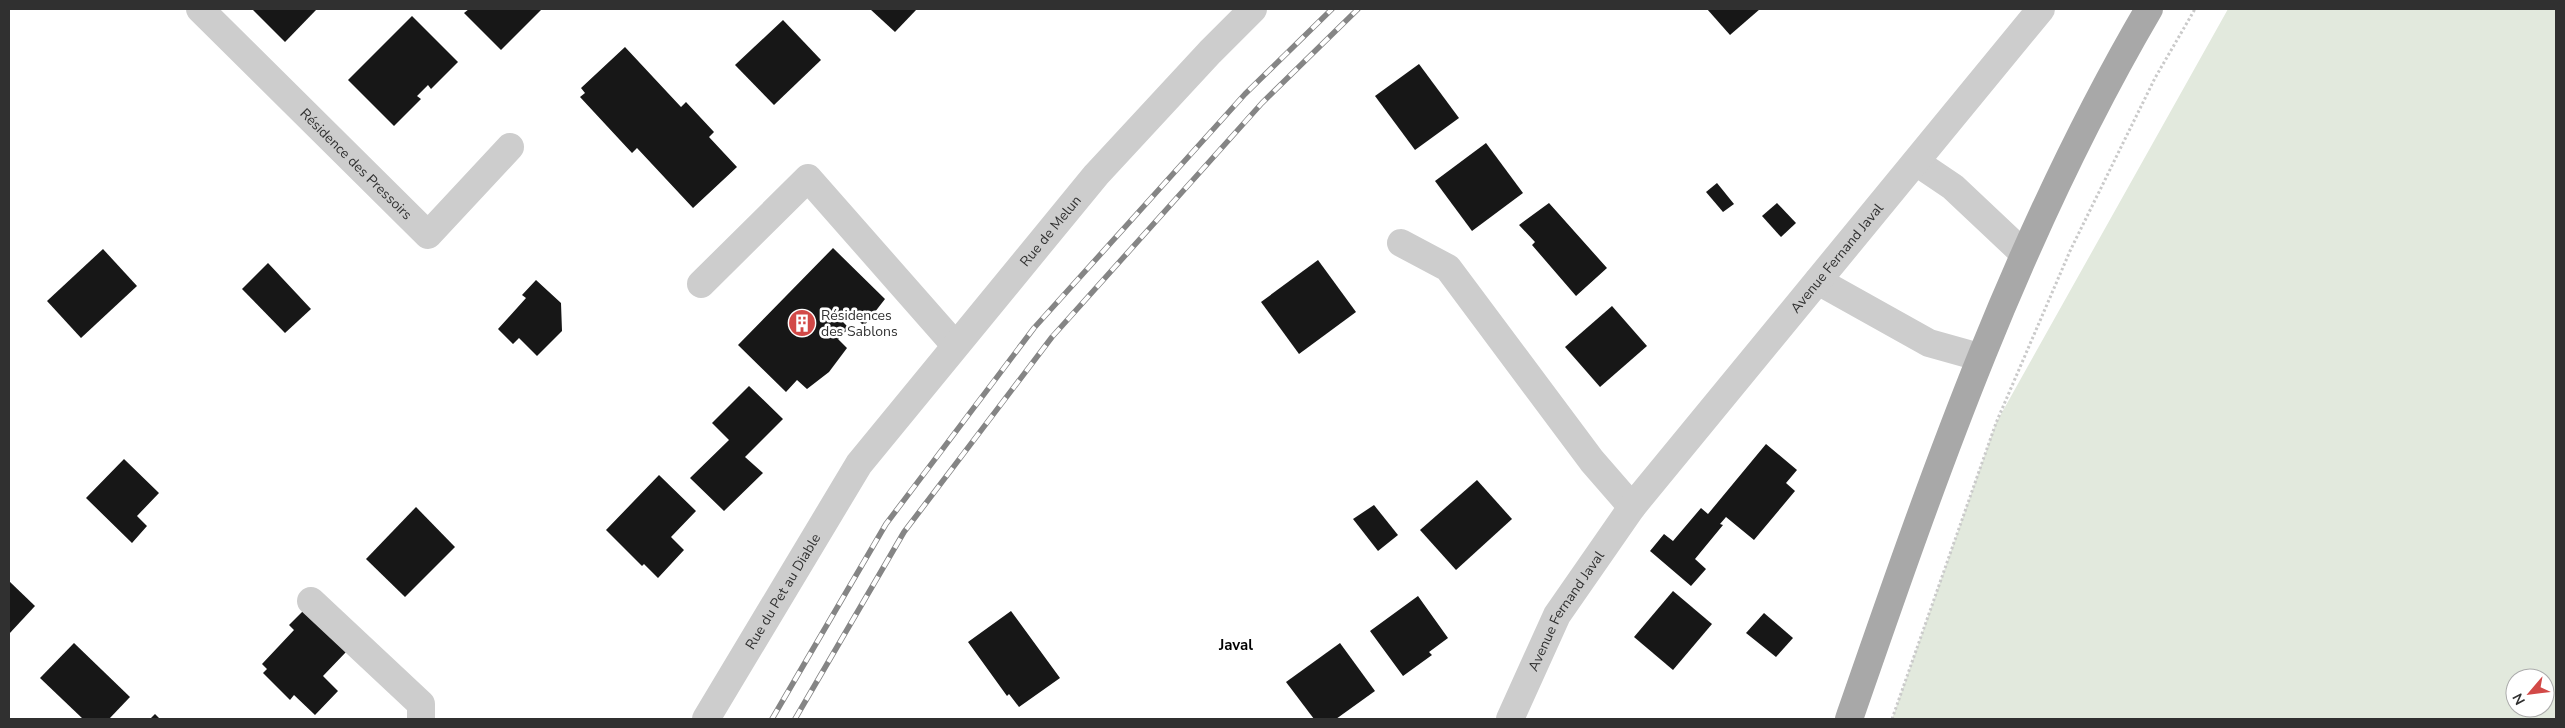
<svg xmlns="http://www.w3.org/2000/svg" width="2565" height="728" font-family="'Nunito Sans',sans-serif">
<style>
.green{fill:#e2e9dd;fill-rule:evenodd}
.building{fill:#171717}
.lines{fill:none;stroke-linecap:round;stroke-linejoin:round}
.path{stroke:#cacaca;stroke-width:3;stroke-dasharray:2.5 2.5;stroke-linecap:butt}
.minor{stroke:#cdcdcd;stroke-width:28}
.major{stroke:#a8a8a8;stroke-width:28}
.rail-casing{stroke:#858585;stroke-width:5.5}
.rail{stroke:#fff;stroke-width:4;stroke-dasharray:11;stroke-linecap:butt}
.labels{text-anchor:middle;stroke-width:5;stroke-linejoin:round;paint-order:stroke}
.street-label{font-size:14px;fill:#303030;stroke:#fff}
.poi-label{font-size:14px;fill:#303030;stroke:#fff;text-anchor:start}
.neighbourhood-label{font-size:15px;font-weight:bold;fill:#000;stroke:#fff}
</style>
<rect width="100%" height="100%" fill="#fff"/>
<path class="green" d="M 2228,9 L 2556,9 L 2556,719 L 1892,719 L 1996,423 ZM 2515,678 L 2545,678 L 2545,708 L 2515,708 Z"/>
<g class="building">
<path d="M 252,9 L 317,9 L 285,42 Z"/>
<path d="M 469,9 L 542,9 L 501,50 L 464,13 Z"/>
<path d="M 870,9 L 917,9 L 895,32 Z"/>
<path d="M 1707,9 L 1760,9 L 1730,35 Z"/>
<path d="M 412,16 L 458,62 L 431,89 L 428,85 L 417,96 L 421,99 L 394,126 L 348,80 Z"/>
<path d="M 783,20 L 821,60 L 774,105 L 735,65 Z"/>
<path d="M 625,47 L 681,107 L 686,102 L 714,132 L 709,137 L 737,167 L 693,208 L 637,148 L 632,153 L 580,97 L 585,93 L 581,88 Z"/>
<path d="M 1419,64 L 1459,118 L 1415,150 L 1375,96 Z"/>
<path d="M 1486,143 L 1523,193 L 1472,231 L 1435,181 Z"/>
<path d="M 1717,183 L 1734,204 L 1723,212 L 1706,192 Z"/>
<path d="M 1549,203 L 1607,268 L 1576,296 L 1532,245 L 1535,242 L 1519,225 Z"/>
<path d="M 1777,203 L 1796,223 L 1781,237 L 1762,216 Z"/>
<path d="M 833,248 L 885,299 L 864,326 L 849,311 L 840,319 L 849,328 L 838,339 L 847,348 L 829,372 L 807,389 L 797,380 L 786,392 L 738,345 Z"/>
<path d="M 103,249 L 137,286 L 81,338 L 47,301 Z"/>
<path d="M 1318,260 L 1356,312 L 1299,354 L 1261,302 Z"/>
<path d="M 268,263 L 311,309 L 285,333 L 242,289 Z"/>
<path d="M 536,280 L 561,303 L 562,331 L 537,356 L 519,338 L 513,344 L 498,329 L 526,298 L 522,295 Z"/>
<path d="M 1612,306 L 1647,346 L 1600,387 L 1565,347 Z"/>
<path d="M 749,386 L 783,419 L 745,457 L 763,473 L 724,511 L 690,478 L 729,440 L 712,423 Z"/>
<path d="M 1766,444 L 1797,470 L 1786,483 L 1795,491 L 1754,540 L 1726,517 L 1720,524 L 1723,525 L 1695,559 L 1706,569 L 1691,586 L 1650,551 L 1664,534 L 1673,541 L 1701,508 L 1708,514 Z"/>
<path d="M 124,459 L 159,493 L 137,516 L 147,526 L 132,543 L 86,498 Z"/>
<path d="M 659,475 L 696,511 L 671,537 L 684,550 L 658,578 L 644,564 L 642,566 L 606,530 Z"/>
<path d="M 1477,480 L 1512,519 L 1456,570 L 1420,530 Z"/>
<path d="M 1374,505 L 1398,535 L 1378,551 L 1353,519 Z"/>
<path d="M 416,507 L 455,547 L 405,597 L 366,559 Z"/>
<path d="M 9,581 L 35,606 L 9,634 Z"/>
<path d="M 1673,591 L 1712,624 L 1673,670 L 1634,637 Z"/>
<path d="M 1418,596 L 1448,638 L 1429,652 L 1432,655 L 1403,676 L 1370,631 Z"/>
<path d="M 303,611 L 346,652 L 323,676 L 338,691 L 315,715 L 294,695 L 290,700 L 263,673 L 267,669 L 262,664 L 294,630 L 289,625 Z"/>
<path d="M 1011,611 L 1060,678 L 1019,707 L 1009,694 L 1007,696 L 968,642 Z"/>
<path d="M 1764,613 L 1793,638 L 1776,657 L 1746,633 Z"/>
<path d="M 74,643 L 130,697 L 109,719 L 83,719 L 40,678 Z"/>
<path d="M 1340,643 L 1375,691 L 1336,719 L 1314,719 L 1286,682 Z"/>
<path d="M 155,714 L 160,719 L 150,719 Z"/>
</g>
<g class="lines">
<path class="path" d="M 1892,719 L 1996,423 L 2070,251 L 2155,78 L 2195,9"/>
<g class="minor">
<path id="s1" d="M 200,9 L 428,235 L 510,147"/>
<path d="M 1916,162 L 1953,187 L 2023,253"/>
<path d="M 1401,243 L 1448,268 L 1592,461 L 1632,507"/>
<path d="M 1818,281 L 1929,343 L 1979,357"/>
<path d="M 701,284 L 808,178 L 955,345"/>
<path d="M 311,601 L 421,704 L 421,719"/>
<path id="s2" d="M 706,719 L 859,464 L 1096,175 L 1210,52 L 1253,9"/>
<path id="s3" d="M 1510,719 L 1557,615 L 1632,507 L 2041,9"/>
</g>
<path class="major" d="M 1849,719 C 1934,474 2017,234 2149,9"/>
<g class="rail-casing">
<g id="rail">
<path d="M 772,719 L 886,524 L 1034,328 L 1245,94 L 1332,9"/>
<path d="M 795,719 L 904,532 L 1052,337 L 1262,103 L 1358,9"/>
</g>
</g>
<use href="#rail" class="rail"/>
</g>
<defs>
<g id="building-disc" transform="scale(1.4375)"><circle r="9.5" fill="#d24947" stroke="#fff"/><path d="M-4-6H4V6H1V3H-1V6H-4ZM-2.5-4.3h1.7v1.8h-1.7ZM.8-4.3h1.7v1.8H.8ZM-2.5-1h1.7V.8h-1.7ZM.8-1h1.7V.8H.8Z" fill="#fff"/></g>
</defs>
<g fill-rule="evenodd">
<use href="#building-disc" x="802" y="323"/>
</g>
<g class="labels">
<g class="street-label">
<text dy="5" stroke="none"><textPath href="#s1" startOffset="220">Résidence des Pressoirs</textPath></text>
<text dy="5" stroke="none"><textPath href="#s2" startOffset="599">Rue de Melun</textPath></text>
<text dy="5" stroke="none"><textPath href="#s3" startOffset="568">Avenue Fernand Javal</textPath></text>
<text dy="5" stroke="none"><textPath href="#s2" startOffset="149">Rue du Pet au Diable</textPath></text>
<text dy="5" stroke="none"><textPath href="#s3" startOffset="122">Avenue Fernand Javal</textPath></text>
</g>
<g class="poi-label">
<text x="821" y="320">Résidences<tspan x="821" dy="16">des Sablons</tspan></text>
</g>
<g class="neighbourhood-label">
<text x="1236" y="650">Javal</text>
</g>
</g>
<rect width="2565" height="728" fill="none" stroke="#303030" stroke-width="20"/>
<g transform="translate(2530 693) rotate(242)"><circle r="24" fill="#ffffff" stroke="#acacac"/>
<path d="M0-4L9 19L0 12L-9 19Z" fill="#d24947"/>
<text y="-8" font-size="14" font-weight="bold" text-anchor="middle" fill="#303030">N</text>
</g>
</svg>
